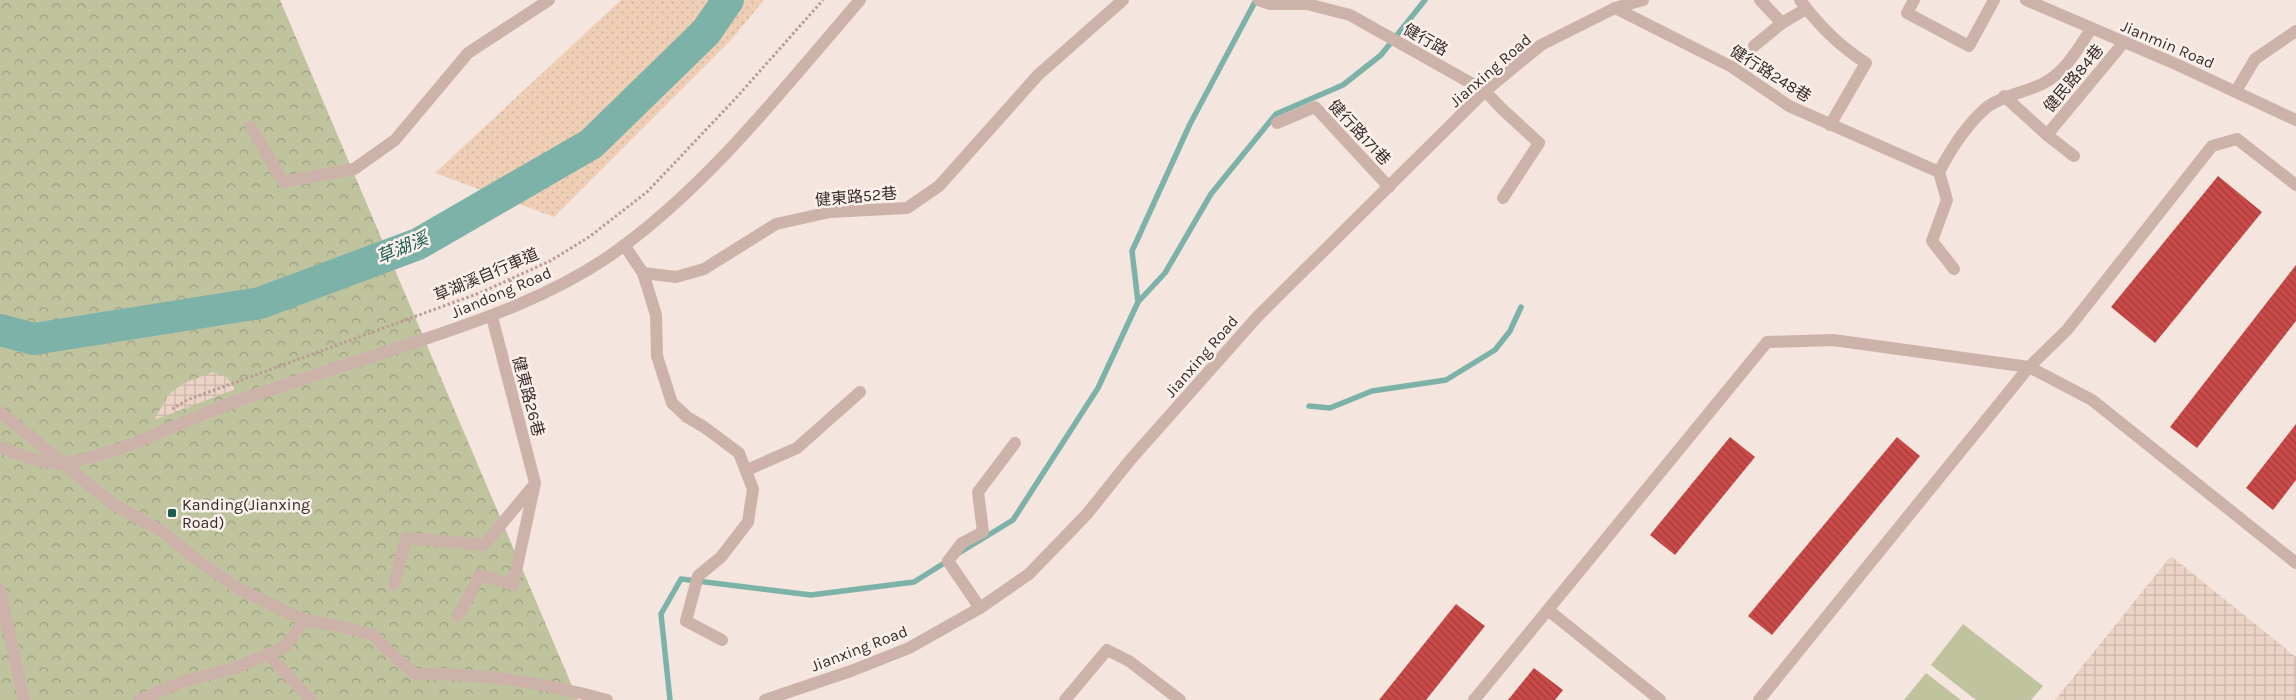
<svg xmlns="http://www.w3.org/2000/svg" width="2296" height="700" font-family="Karla,'Noto Sans TC',sans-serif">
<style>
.forest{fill:url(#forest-crowns)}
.sand{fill:url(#sand-dots)}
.park{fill:#c0c49e}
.plaza{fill:url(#plaza-grid)}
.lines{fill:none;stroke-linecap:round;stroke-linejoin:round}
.stream{stroke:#7db2a8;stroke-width:5.5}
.river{stroke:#7db2a8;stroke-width:32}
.building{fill:url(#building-back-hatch)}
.path{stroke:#b99c94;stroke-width:3;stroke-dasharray:2.5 2.5;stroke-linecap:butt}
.minor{stroke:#cdb2aa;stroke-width:12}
.poi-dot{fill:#1e5d53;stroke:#fbf1ec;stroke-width:2}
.labels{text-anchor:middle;stroke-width:5;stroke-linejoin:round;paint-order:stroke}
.street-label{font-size:16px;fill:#3a2b2a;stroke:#fbf1ec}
.poi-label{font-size:16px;fill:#3a2b2a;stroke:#fbf1ec;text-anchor:start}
.water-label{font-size:18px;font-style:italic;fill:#1e5d53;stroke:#fbf1ec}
</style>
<defs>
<pattern id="forest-crowns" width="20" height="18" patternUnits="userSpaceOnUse" patternTransform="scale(1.25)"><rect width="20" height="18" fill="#c0c49e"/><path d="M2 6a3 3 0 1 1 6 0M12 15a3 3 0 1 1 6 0" fill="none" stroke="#9d9f81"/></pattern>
<pattern id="sand-dots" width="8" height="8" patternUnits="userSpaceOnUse" patternTransform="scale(1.25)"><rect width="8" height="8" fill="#efceb6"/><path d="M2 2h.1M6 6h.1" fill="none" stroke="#ceb19d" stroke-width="1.8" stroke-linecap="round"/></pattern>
<pattern id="plaza-grid" width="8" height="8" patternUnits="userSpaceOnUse" patternTransform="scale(1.25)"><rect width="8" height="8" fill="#ecd3c6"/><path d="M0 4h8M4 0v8" fill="none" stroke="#cbb5aa"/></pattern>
<pattern id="building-back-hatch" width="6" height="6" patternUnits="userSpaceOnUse" patternTransform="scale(1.25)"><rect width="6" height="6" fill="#c94a48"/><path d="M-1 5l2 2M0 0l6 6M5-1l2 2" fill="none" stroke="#a43e3c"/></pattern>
</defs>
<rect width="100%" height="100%" fill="#f4e5df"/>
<path class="forest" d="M 0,0 L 280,0 L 578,700 L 0,700 Z"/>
<path class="sand" d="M 621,0 L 764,0 L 731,40 L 554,217 L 435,173 Z"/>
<g class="park">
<path d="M 1963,624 L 2043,686 L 2031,700 L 1976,700 L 1931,665 Z"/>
<path d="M 1926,673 L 1961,700 L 1904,700 Z"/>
</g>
<g class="plaza">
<path d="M 213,372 L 226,377 L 236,389 L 154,420 L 169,394 L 182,384 Z"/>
<path d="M 2171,556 L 2296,657 L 2296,700 L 2055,700 Z"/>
</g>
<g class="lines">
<g class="stream">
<path d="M 1138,302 L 1165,273 L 1211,194 L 1276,114 L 1343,85 L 1381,55 L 1425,0"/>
<path d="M 1309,406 L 1330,408 L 1372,391 L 1446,380 L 1495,350 L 1510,331 L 1521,307"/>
<path d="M 959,553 L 1013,520 L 1098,388 L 1138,302 L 1132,251 L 1190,124 L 1256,0"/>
<path d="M 670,700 L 661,614 L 681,579 L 811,595 L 914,582 L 949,560"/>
</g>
<path class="river" d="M 0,330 L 34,339 L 260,303 L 418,244 L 591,144 L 706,32 L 728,0"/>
</g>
<g class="building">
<path d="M 2218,176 L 2262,212 L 2155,343 L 2111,307 Z"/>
<path d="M 2296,265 L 2296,321 L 2197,448 L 2170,427 Z"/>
<path d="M 2296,424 L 2296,480 L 2273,510 L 2246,488 Z"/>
<path d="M 1730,437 L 1755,457 L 1675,555 L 1650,535 Z"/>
<path d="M 1897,437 L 1920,456 L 1772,635 L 1748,616 Z"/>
<path d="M 1456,604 L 1485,626 L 1426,700 L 1379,700 Z"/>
<path d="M 1534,668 L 1563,690 L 1555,700 L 1508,700 Z"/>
</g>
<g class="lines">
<g class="path">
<path d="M 510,280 L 514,292"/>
<path d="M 172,409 L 187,400 L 482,292 L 550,261 L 589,237 L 647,192 L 736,98 L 823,0"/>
</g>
<g class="minor">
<path d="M 1259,0 L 1270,4 L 1307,4 L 1350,15 L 1485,91 L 1501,108 L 1539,143 L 1503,198"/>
<path d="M 1760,0 L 1782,23"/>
<path d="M 1800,0 C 1819,26 1839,46 1866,63 L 1830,125"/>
<path d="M 1914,0 L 1907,13 L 1969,46 L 1994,0"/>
<path d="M 2026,0 L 2178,65 L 2296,120"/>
<path d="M 1615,8 L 1732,67 L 1789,106 L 1939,172"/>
<path d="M 1754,46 L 1782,23 L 1806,9"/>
<path d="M 2236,91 L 2255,59 L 2296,31"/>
<path d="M 2004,96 L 2047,135 L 2074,156"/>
<path d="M 1277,123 L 1315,107 L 1389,187"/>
<path d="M 251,127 L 283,182 L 354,169 L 395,140 L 468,53 L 549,0"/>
<path d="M 2047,135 L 2124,42"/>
<path d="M 624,245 L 643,273 L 656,315 L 657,356 L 672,403 L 687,417 L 704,427 L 739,453 L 753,489 L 748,522 L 721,557 L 698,576 L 686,621 L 722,640"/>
<path d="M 1954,269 L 1932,241 L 1947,200 L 1939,172 C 1951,149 1967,124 1987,107 C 2005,94 2025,93 2044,83 C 2065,72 2078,49 2091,29"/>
<path d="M 643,273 L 676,277 L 704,269 L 776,224 L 830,212 L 907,208 L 939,186 L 1038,75 L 1123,0"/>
<path d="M 0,412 L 113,504 L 163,532 L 193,557 L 237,588 L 304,620 L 339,626 L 374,635 L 385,648 L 415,674 C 479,673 546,683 607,700"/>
<path d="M 0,447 C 20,454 42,465 63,463 C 121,455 172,425 226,405 C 290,382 354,363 419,341 C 485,319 550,296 608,257 C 704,191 784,88 860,0"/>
<path d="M 747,470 L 797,448 L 860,392"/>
<path d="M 394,584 L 406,538 L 484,545 L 534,485"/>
<path d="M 0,590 L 24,700"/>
<path d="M 980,608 L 948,561 L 962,543 L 983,532 L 978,492 L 1015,443"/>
<path d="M 1548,610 L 1660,700"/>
<path d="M 458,616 L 480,575 L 513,585 L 535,483 L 492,317"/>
<path d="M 268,654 L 311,700"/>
<path d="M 139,700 L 184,681 L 235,668 L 268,654 L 286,646 L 304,620"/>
<path d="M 765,700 L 851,671 L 909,648 L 980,608 L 1029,574 L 1087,514 L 1131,459 L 1258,316 L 1485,91 L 1541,45 L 1615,8 L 1643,0"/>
<path d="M 1065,700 L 1107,650 L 1129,661 L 1180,700"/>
<path d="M 1474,700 L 1767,342 L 1833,340 L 2029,367 L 2092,400 L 2296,563"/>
<path d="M 1759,700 L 2029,367 L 2067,330 L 2212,146 L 2237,139 L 2296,185"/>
</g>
</g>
<rect class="poi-dot" x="167" y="508" width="10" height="10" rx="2.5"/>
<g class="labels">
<g class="street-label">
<text transform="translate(1426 39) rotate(29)" y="6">健行路</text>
<text transform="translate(2168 44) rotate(23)" y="6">Jianmin Road</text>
<text transform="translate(1490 70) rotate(-41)" y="6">Jianxing Road</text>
<text transform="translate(1771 73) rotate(32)" y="6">健行路248巷</text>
<text transform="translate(2073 78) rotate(-50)" y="6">健民路84巷</text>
<text transform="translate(1360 132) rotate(47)" y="6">健行路171巷</text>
<text transform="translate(856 196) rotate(-5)" y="6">健東路52巷</text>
<text transform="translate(486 274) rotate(-23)" y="6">草湖溪自行車道</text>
<text transform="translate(501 292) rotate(-23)" y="6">Jiandong Road</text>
<text transform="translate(1201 356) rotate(-49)" y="6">Jianxing Road</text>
<text transform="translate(529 396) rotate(75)" y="6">健東路26巷</text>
<text transform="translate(859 648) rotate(-21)" y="6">Jianxing Road</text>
</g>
<g class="poi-label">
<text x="182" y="510">Kanding(Jianxing<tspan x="182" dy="18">Road)</tspan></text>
</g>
<g class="water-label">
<text transform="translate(402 248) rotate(-23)" y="6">草湖溪</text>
</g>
</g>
</svg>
